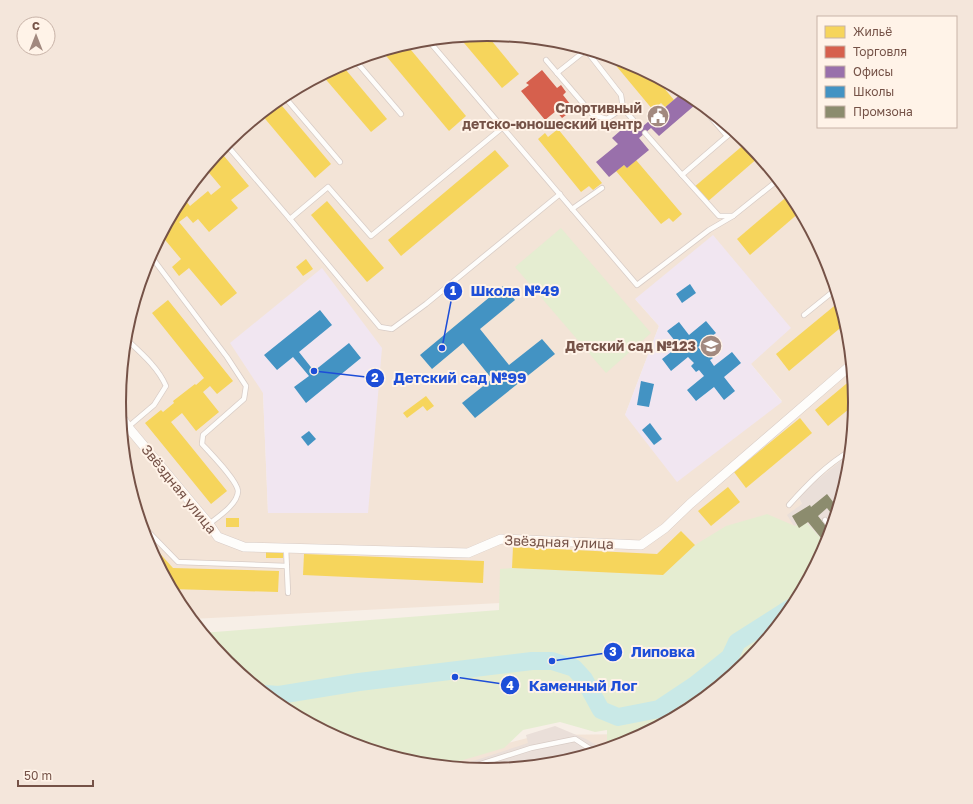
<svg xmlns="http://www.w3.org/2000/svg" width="973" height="804" font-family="'Golos Text',sans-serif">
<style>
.residential{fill:#f3e4d7;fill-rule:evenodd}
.industrial{fill:#eadfd9}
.education{fill:#f1e6f1}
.green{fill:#e5edd1}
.homes{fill:#f6d55c}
.shops{fill:#d6604d}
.offices{fill:#9970ab}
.schools{fill:#4393c3}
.industry{fill:#8c8c6e}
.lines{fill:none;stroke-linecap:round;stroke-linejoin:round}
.river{stroke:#c9e9e7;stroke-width:18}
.service-casing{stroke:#d8ccc6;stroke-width:6}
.minor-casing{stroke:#d8ccc6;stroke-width:10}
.service{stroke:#fefdfb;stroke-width:4.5}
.minor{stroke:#fefdfb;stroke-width:9}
.labels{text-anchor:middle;stroke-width:4;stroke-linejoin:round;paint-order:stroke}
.poi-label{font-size:14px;font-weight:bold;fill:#755247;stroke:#fff3e8;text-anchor:end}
.street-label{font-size:14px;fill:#755247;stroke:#fff3e8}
.rim{fill:none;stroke:#755247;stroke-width:2}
.leader{fill:none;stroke:#1d4ed8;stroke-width:1.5}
.callout-dot{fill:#1d4ed8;stroke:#fff3e8;stroke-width:1.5}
.mark-label{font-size:12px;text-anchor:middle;font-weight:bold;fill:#fff}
.callout-label{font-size:15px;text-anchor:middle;font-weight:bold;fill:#1d4ed8;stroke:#fff3e8;stroke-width:4;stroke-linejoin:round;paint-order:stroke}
</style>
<rect width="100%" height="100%" fill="#f7efe7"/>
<g class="residential">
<path d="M 487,34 L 559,41 L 628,62 L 691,96 L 747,142 L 793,198 L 827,261 L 847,330 L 854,402 L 849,454 L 798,496 L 802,504 L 804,521 L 825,545 L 639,596 L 191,619 L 180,606 L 146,543 L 126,474 L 119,402 L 126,330 L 147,261 L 181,197 L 226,142 L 282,96 L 346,62 L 415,41 ZM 635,299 L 751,364 L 782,401 L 625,415 L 659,326 ZM 263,393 L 368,513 L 268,513 Z"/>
<path d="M 692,707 L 627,742 L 558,763 L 486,770 L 427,764 L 539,735 L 642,734 Z"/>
</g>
<g class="industrial">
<path d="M 849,454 L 847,474 L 825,545 L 804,521 L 794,526 L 787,515 L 802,504 L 798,496 Z"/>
<path d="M 658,725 L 627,742 L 613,746 L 618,741 Z"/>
<path d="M 555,726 L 586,739 L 603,749 L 558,763 L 486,770 L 455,767 L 528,743 L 526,735 Z"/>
</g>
<g class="education">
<path d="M 713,235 L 791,328 L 751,364 L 782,402 L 677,482 L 625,415 L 659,326 L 635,299 Z"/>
<path d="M 322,268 L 382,348 L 368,513 L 268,513 L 263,393 L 230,343 Z"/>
</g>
<g class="green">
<path d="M 561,228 L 651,333 L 606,373 L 515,267 Z"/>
<path d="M 767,514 L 795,526 L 805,521 L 826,544 L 792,607 L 747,662 L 691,708 L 672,718 L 618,741 L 613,746 L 607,748 L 607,730 L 595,732 L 560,722 L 523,730 L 504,748 L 443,766 L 414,763 L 345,742 L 282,708 L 226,662 L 202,633 L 499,610 L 500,569 L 512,568 L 663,575 L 695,545 L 726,526 Z"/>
</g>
<g class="homes">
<path d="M 486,34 L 519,74 L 502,88 L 459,37 Z"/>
<path d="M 406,44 L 466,116 L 449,131 L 382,51 Z"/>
<path d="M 608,56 L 628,62 L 654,76 L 674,100 L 665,107 L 661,103 L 653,110 Z"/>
<path d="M 341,64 L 387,119 L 371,132 L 322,75 Z"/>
<path d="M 277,100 L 331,164 L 315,178 L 261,114 Z"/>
<path d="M 558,129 L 602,183 L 593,190 L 589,186 L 581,192 L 538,139 L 545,133 L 548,137 Z"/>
<path d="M 747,142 L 759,157 L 706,203 L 693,188 Z"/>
<path d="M 219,150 L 249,186 L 231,200 L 238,208 L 209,232 L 198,219 L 193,223 L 187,216 L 179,222 L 237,293 L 221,306 L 189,268 L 179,276 L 172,267 L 181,259 L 161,235 L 173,212 L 186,201 L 190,206 L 208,191 L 211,195 L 221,187 L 205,168 Z"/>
<path d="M 495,150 L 509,166 L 401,256 L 388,240 Z"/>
<path d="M 636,160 L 682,214 L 673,222 L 669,218 L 661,224 L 616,171 L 624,165 L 627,168 Z"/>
<path d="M 790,194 L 800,212 L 750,255 L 737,239 Z"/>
<path d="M 327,201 L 384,268 L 367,282 L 311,215 Z"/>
<path d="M 306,259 L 313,269 L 303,276 L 296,267 Z"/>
<path d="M 168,300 L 233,381 L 217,394 L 210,386 L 203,392 L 219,412 L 196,431 L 182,413 L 171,422 L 227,491 L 211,504 L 145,423 L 161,410 L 163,412 L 174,403 L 173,401 L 195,384 L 196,385 L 204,378 L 152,313 Z"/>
<path d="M 839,302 L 845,324 L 789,371 L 776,354 Z"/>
<path d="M 852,379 L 854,405 L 828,426 L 815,410 Z"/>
<path d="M 426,396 L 434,406 L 427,411 L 423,406 L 407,418 L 403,413 Z"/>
<path d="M 800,418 L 812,433 L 746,488 L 734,472 Z"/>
<path d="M 728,487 L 740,502 L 711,526 L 698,511 Z"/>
<rect x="226" y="518" width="13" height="9"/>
<path d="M 681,531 L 695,545 L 663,575 L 512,568 L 513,547 L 657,554 Z"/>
<path d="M 144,536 L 173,568 L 279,571 L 278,592 L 171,589 L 146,543 Z"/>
<rect x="266" y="549" width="17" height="9"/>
<path d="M 304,554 L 484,561 L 483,583 L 303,575 Z"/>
</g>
<path class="shops" d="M 542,70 L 557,88 L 561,85 L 566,92 L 563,95 L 574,109 L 562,118 L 556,111 L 545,120 L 521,91 L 529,85 L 526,83 Z"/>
<path class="offices" d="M 683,92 L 695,105 L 659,136 L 651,128 L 639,138 L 649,150 L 627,168 L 624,165 L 609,177 L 596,162 L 618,144 L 612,138 L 628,124 L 635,133 Z"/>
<g class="schools">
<path d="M 690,284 L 696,293 L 682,303 L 676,294 Z"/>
<path d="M 503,286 L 515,300 L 480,329 L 509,365 L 542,339 L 555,354 L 475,418 L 462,403 L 492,379 L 463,343 L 432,369 L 420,355 Z"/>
<path d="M 320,310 L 332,325 L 299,352 L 314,371 L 349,343 L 361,358 L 306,403 L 294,387 L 309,376 L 293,357 L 277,370 L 264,355 Z"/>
<path d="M 706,321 L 716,333 L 698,347 L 703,353 L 706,350 L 713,358 L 710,360 L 714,366 L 732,352 L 741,363 L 724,377 L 735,391 L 724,400 L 714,387 L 696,401 L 687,390 L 704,376 L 699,370 L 696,372 L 691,366 L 694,363 L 688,357 L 671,371 L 662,359 L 679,346 L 667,331 L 679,322 L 689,335 Z"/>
<path d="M 641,381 L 654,384 L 649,407 L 637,405 Z"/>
<path d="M 650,423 L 662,439 L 654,445 L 642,430 Z"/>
<path d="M 309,431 L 316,439 L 308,446 L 301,437 Z"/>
</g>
<g class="industry">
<path d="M 845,483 L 841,494 L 841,495 L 837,490 Z"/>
<path d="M 827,494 L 837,507 L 834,517 L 827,508 L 818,516 L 830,531 L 826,544 L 808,522 L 799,528 L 792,516 L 810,505 L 811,507 Z"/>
</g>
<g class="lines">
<path class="river" d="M 265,694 L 279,695 L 359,682 L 532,661 L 552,661 L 574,668 L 584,679 L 601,710 L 618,717 L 659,709 L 695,685 L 730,657 L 737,642 L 792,607"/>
<g class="service-casing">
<g id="service">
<path d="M 428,40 L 637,285 L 709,230 L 733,216"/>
<path d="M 354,59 L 401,114"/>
<path d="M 546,60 L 593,115 L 607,119 L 623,108"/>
<path d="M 557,73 L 586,50 L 621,95 L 623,108 L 640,128"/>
<path d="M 283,95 L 340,162"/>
<path d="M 696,100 L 727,136"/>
<path d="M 645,133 L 682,175 L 733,131"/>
<path d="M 225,143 L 290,219 L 328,187 L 371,236 L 502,128"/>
<path d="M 682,175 L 719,216 L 733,216 L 778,180"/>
<path d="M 572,209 L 602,188"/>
<path d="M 290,219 L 380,327 L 392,329 L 426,304 L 560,194"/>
<path d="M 818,246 L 818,248 L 821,251"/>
<path d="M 150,255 L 227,357 L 246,386 L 244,399 L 203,435 L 202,444 C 210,453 237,480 238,491 C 238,504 218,517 209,524"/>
<path d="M 804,315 L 835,290"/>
<path d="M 125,338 C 140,352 158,367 166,386 L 154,405 L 128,427"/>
<path d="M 789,505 C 807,485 826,465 850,451"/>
<path d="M 825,520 L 831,528"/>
<path d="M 141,524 L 178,562 L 287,566"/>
<path d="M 286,547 L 288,593"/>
<path d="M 468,768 L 531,748 L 575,739 L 595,752"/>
</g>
</g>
<g class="minor-casing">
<path id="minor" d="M 120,415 L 128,427 L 209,524 L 218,537 L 244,547 L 468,553 L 501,539 L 641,545 L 665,528 L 690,504 L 851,365"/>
</g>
<use href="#service" class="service"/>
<use href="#minor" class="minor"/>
</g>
<defs>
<g id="civic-disc" transform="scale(1.15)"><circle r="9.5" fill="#a2897f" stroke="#fff3e8"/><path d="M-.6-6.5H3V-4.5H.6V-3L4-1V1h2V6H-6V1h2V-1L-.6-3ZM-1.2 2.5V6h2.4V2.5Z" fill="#fff"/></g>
<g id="school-disc" transform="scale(1.15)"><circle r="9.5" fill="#a2897f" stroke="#fff3e8"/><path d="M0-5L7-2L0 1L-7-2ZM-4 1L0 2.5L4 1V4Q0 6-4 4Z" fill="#fff"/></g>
</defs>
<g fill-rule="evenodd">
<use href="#civic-disc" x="658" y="116"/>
<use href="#school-disc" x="711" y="346"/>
</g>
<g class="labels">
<g class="poi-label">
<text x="642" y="113">Спортивный<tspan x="642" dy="16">детско-юношеский центр</tspan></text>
<text x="696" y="351">Детский сад №123</text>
</g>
<g class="street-label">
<text transform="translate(179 489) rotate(51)" y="5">Звёздная улица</text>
<text transform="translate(559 542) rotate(2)" y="5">Звёздная улица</text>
</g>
</g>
<path d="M0 0H973V804H0ZM126 402a361 361 0 1 1 722 0a361 361 0 1 1-722 0Z" fill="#f4e6db" fill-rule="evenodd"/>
<path class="rim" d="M126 402a361 361 0 1 1 722 0a361 361 0 1 1-722 0Z"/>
<path class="leader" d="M442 348L453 291M314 371L375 378M552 661L613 652M455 677L510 685"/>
<g class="callout-dot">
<circle cx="442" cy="348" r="4"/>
<circle cx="314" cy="371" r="4"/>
<circle cx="552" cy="661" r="4"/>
<circle cx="455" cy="677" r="4"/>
<circle cx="453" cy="291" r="10"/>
<circle cx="375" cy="378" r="10"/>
<circle cx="613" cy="652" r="10"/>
<circle cx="510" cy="685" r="10"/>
</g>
<g class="mark-label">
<text x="453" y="295">1</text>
<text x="375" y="382">2</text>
<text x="613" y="656">3</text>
<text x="510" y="690">4</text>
</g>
<g class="callout-label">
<text x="515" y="296">Школа №49</text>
<text x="460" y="383">Детский сад №99</text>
<text x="663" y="657">Липовка</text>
<text x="583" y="691">Каменный Лог</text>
</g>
<rect x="817" y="16" width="140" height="112" fill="#fff3e8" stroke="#c8b3a8"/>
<rect x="825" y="26" width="20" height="12" fill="#f6d55c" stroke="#c8b3a8"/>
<text x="853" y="36" font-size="12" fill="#755247">Жильё</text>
<rect x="825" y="46" width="20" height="12" fill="#d6604d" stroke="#c8b3a8"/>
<text x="853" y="56" font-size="12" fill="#755247">Торговля</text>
<rect x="825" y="66" width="20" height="12" fill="#9970ab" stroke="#c8b3a8"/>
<text x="853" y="76" font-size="12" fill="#755247">Офисы</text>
<rect x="825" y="86" width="20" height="12" fill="#4393c3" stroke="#c8b3a8"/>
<text x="853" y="96" font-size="12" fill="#755247">Школы</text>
<rect x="825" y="106" width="20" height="12" fill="#8c8c6e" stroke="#c8b3a8"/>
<text x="853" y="116" font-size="12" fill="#755247">Промзона</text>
<g transform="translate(36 36)"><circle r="19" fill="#fff3e8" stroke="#c8b3a8"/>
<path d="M0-3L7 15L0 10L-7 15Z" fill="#a2897f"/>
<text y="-6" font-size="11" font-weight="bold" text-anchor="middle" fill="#755247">С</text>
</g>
<path d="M18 780v6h75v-6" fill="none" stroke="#755247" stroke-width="2"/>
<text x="24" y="780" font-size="12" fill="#755247" stroke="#fff3e8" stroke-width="3" paint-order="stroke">50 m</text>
</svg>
